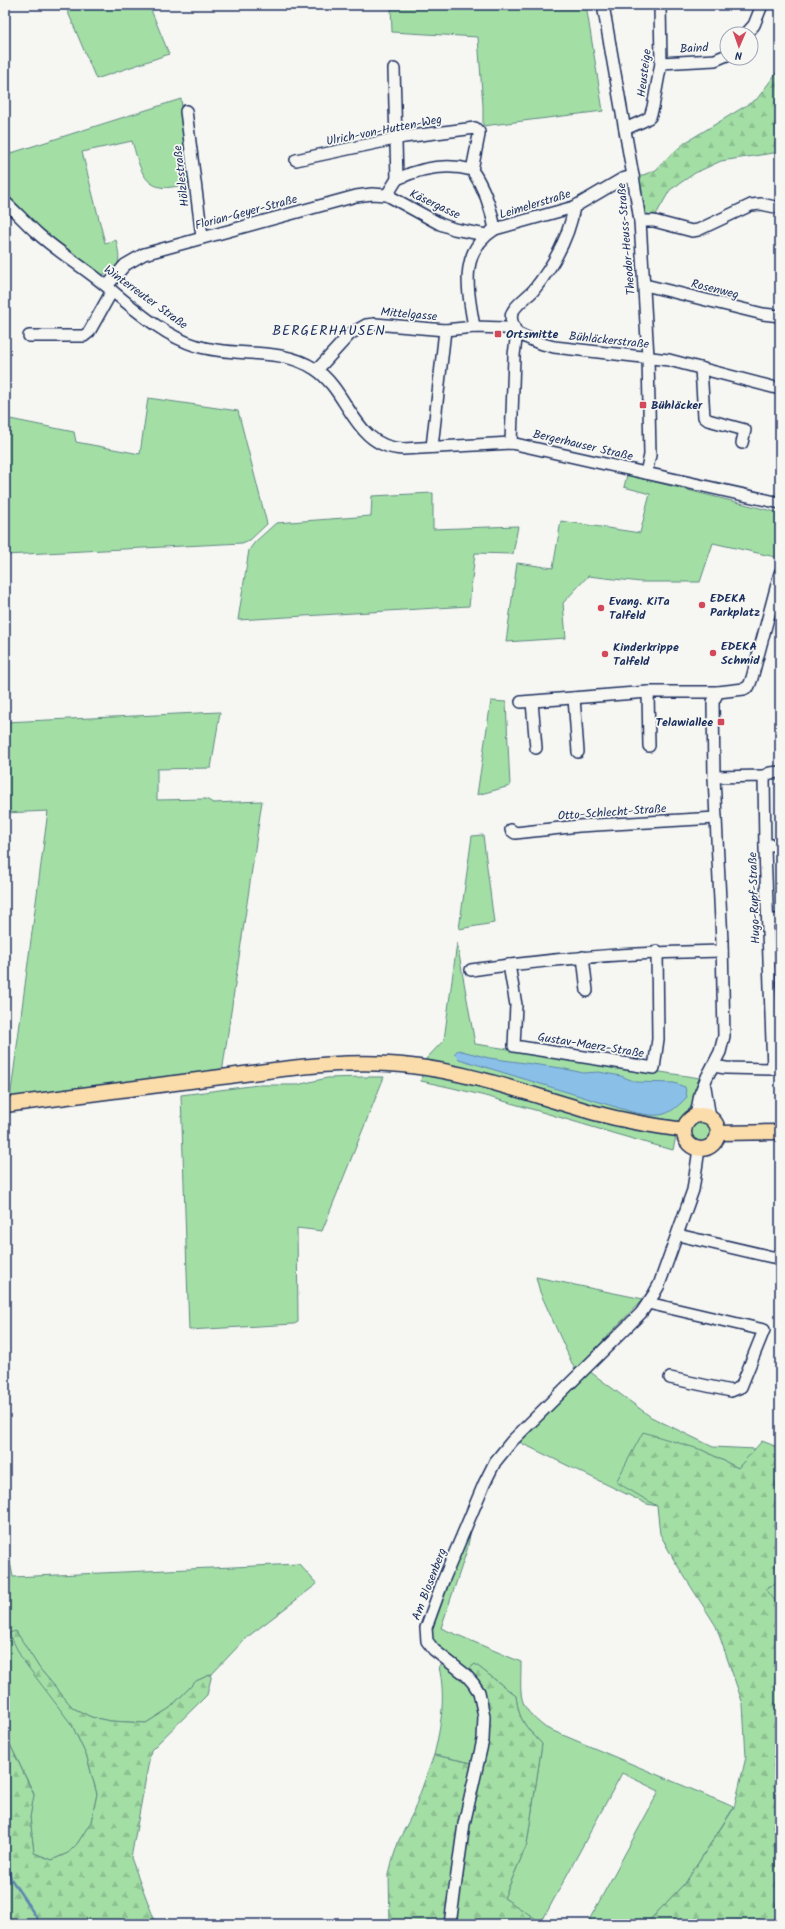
<svg xmlns="http://www.w3.org/2000/svg" width="785" height="1929" font-family="Kalam,sans-serif">
<style>
.green{fill:#a3dfa5;stroke:#5f8782}
.forest{fill:url(#forest-firs);stroke:#5f8782}
.water{fill:#8ac0e8;stroke:#5e86b1}
.lines{fill:none;stroke-linecap:round;stroke-linejoin:round}
.stream{stroke:#5e86b1;stroke-width:2.5}
.minor-casing{stroke:#1b2f5e;stroke-width:14}
.major-casing{stroke:#1b2f5e;stroke-width:17}
.minor{stroke:#f6f6f2;stroke-width:11}
.major{stroke:#fbddab;stroke-width:14}
.poi-dot{fill:#d1495b;stroke:#f6f6f2;stroke-width:1.5}
.labels{text-anchor:middle;stroke-width:3.5;stroke-linejoin:round;paint-order:stroke}
.street-label{font-size:12px;fill:#1b2f5e;stroke:#f6f6f2}
.poi-label{font-size:12px;font-weight:bold;fill:#1b2f5e;stroke:#f6f6f2;text-anchor:start}
.quarter-label{font-size:14px;letter-spacing:1px;fill:#1b2f5e;stroke:#f6f6f2}
</style>
<defs>
<pattern id="forest-firs" width="22" height="20" patternUnits="userSpaceOnUse"><rect width="22" height="20" fill="#a3dfa5"/><path d="M5 1l3.5 6h-7zM16 11l3.5 6h-7z" fill="#8cc090"/></pattern>
</defs>
<rect width="100%" height="100%" fill="#f6f6f2"/>
<filter id="ink" filterUnits="userSpaceOnUse"><feTurbulence type="fractalNoise" baseFrequency=".025" numOctaves="2"/><feDisplacementMap in="SourceGraphic" scale="8" xChannelSelector="R" yChannelSelector="G"/><feConvolveMatrix kernelMatrix="1 2 1 2 8 2 1 2 1" color-interpolation-filters="sRGB"/></filter>
<g filter="url(#ink)">
<g class="green">
<path d="M 65,5 L 149,5 L 169,54 L 96,79 Z"/>
<path d="M 391,5 L 586,5 L 603,111 L 483,126 L 483,106 L 478,37 L 392,32 Z"/>
<path d="M 181,99 L 191,182 C 185,186 179,186 172,187 C 142,192 139,163 132,141 L 82,152 L 105,243 L 116,240 C 120,258 123,270 101,275 L 35,224 L 5,194 L 5,155 Z"/>
<path d="M 148,398 L 238,411 L 267,524 L 250,540 L 242,543 L 5,555 L 5,418 L 74,432 L 76,442 L 140,454 Z"/>
<path d="M 627,475 L 780,513 L 780,558 L 713,543 L 700,582 L 641,582 L 588,576 L 563,603 L 566,638 L 506,642 L 517,563 L 553,568 L 561,521 L 640,533 L 650,494 L 624,487 Z"/>
<path d="M 433,493 L 433,529 L 518,526 L 513,554 L 475,553 L 469,606 L 238,620 L 249,550 L 255,542 L 276,523 L 371,516 L 372,496 Z"/>
<path d="M 491,701 L 506,702 L 510,786 L 477,795 Z"/>
<path d="M 220,712 L 211,768 L 157,769 L 157,800 L 206,799 L 213,803 L 262,801 L 222,1073 L 10,1099 L 48,811 L 5,813 L 5,722 Z"/>
<path d="M 483,835 L 494,923 L 459,929 L 472,836 Z"/>
<path d="M 457,943 L 475,1044 L 700,1078 L 694,1104 L 680,1118 L 673,1150 C 589,1128 506,1098 421,1081 L 424,1061 L 444,1040 Z"/>
<path d="M 363,1077 L 384,1077 L 322,1231 L 297,1228 L 298,1322 L 294,1324 L 189,1330 L 181,1095 L 258,1085 L 297,1085 L 327,1078 Z"/>
<circle cx="700" cy="1132" r="12"/>
<path d="M 536,1277 L 643,1299 L 575,1370 L 540,1292 Z"/>
<path d="M 589,1371 L 651,1417 L 713,1447 L 756,1449 L 738,1468 L 702,1450 L 657,1506 L 647,1504 L 517,1441 Z"/>
<path d="M 472,1525 L 467,1550 L 441,1628 L 521,1662 C 521,1697 516,1705 546,1728 L 734,1807 L 686,1882 L 646,1924 L 587,1924 L 659,1791 L 622,1773 L 541,1923 L 504,1898 L 527,1844 L 542,1744 C 525,1726 519,1721 516,1696 L 475,1664 L 468,1670 L 431,1643 L 430,1627 Z"/>
<path d="M 5,1537 L 13,1577 L 299,1564 L 317,1584 L 246,1638 L 212,1674 L 196,1681 L 170,1708 L 146,1723 L 110,1721 L 91,1717 L 73,1708 L 40,1669 L 16,1632 L 51,1696 L 72,1725 L 87,1757 L 97,1794 L 91,1822 L 77,1844 L 68,1853 L 52,1860 L 34,1853 L 30,1817 L 34,1794 L 5,1734 Z"/>
<path d="M 780,1582 L 780,1607 L 765,1589 Z"/>
<path d="M 443,1664 L 463,1674 L 481,1706 L 477,1764 L 434,1755 C 441,1726 446,1697 439,1667 Z"/>
</g>
<g class="forest">
<path d="M 780,68 L 780,152 L 721,161 L 695,173 L 670,190 L 654,218 L 645,212 L 638,177 L 656,170 L 667,158 L 686,142 L 757,99 Z"/>
<path d="M 643,1432 L 702,1450 L 738,1468 L 762,1441 L 780,1448 L 780,1582 L 766,1589 L 780,1607 L 780,1924 L 646,1924 L 686,1882 L 734,1808 L 746,1757 L 743,1704 L 716,1626 L 674,1560 L 660,1534 L 657,1506 L 616,1482 Z"/>
<path d="M 16,1631 L 40,1669 L 73,1708 L 91,1717 L 110,1721 L 146,1723 L 170,1708 L 196,1681 L 212,1674 L 207,1695 L 151,1750 L 131,1858 L 156,1924 L 5,1924 L 5,1734 L 34,1795 L 30,1817 L 34,1853 L 52,1860 L 68,1853 L 77,1844 L 91,1822 L 97,1794 L 87,1757 L 72,1725 L 22,1659 L 9,1633 Z"/>
<path d="M 475,1664 L 516,1696 C 519,1721 525,1726 542,1744 L 527,1844 L 504,1898 L 544,1924 L 390,1924 L 389,1874 L 393,1858 L 399,1840 L 413,1813 L 434,1755 L 481,1765 L 486,1734 L 468,1670 Z"/>
</g>
<path class="water" d="M 458,1050 L 489,1058 L 561,1068 L 583,1073 L 599,1072 L 621,1076 L 636,1082 L 674,1083 L 685,1087 L 687,1097 C 666,1119 659,1117 632,1112 L 459,1059 L 454,1054 Z"/>
<g class="lines">
<path class="stream" d="M 5,1853 L 11,1879 L 41,1924"/>
<g class="minor-casing">
<g id="minor">
<path d="M 603,5 L 633,176 L 640,221 L 648,357 L 650,455 L 646,473"/>
<path d="M 746,34 L 754,25 L 762,5"/>
<path d="M 661,63 L 715,60 L 727,55"/>
<path d="M 186,111 L 202,237"/>
<path d="M 625,129 L 643,121 L 650,117 L 653,107 L 661,63 L 660,5"/>
<path d="M 296,160 L 404,137 L 475,128 L 479,132 L 479,135 L 472,170 C 485,189 491,207 495,229"/>
<path d="M 397,179 C 421,168 446,163 472,170"/>
<path d="M 387,195 L 397,179 L 394,69"/>
<path d="M 5,202 C 16,212 26,223 37,233 C 57,251 80,265 100,281 C 129,304 161,335 197,346 C 236,358 279,346 315,369 C 350,392 353,447 403,449 L 511,443 L 780,503"/>
<path d="M 640,221 L 654,221 L 692,231 L 698,230 L 751,205 L 761,204 L 780,208"/>
<path d="M 645,285 L 763,314 L 780,316"/>
<path d="M 107,286 L 125,265 L 144,254 L 356,196 L 372,194 L 387,195 L 440,224 L 454,229 L 486,235"/>
<path d="M 474,327 C 468,290 458,252 495,229 L 574,207 L 622,179 L 633,176"/>
<path d="M 29,336 L 84,336 L 89,332 L 112,291"/>
<path d="M 701,368 L 704,417 L 708,420 L 745,430 L 742,443"/>
<path d="M 317,370 L 350,334 L 366,325 L 375,324 L 445,330 L 474,327 L 505,328 L 539,343 L 554,347 L 669,360 L 780,389"/>
<path d="M 511,443 C 512,414 513,386 514,357 C 514,350 517,340 516,333 C 515,326 509,321 512,313 C 516,304 526,298 533,291 C 553,266 569,239 574,207"/>
<path d="M 432,447 L 445,330"/>
<path d="M 648,692 L 649,746"/>
<path d="M 574,698 L 578,752"/>
<path d="M 521,702 L 648,692 L 718,692 L 744,689 L 749,686 L 752,678 L 780,573"/>
<path d="M 532,702 L 536,748"/>
<path d="M 764,776 L 770,773 L 780,772"/>
<path d="M 511,830 L 515,833 L 579,826 L 716,818"/>
<path d="M 765,845 L 780,845"/>
<path d="M 768,920 L 780,920"/>
<path d="M 583,957 L 587,991"/>
<path d="M 509,965 L 516,1005 L 514,1046 L 654,1068 L 658,1039 L 657,951"/>
<path d="M 471,970 C 555,958 637,952 722,951"/>
<path d="M 713,1066 L 726,1068 L 773,1069 L 765,849 L 764,776 L 714,777"/>
<path d="M 705,1087 L 710,1118"/>
<path d="M 696,1116 L 700,1094 L 707,1077 L 720,1052 L 724,1036 L 722,942 L 714,777 L 713,702 L 718,692"/>
<path d="M 678,1235 L 772,1257 L 776,1257 L 780,1254"/>
<path d="M 648,1303 L 764,1330 L 741,1387 L 731,1391 L 670,1378"/>
<path d="M 450,1924 L 464,1824 L 483,1740 L 484,1716 L 479,1692 L 473,1683 L 466,1675 L 434,1650 L 427,1641 L 426,1628 L 443,1581 L 484,1484 L 495,1462 L 512,1441 L 641,1313 L 654,1294 L 659,1285 L 693,1190 L 699,1149"/>
</g>
</g>
<g class="major-casing">
<g id="major">
<path d="M 5,1105 C 77,1096 149,1086 221,1077 C 284,1069 348,1058 411,1066 C 475,1073 534,1096 595,1113 C 625,1121 654,1126 684,1130"/>
<circle cx="701" cy="1132" r="17"/>
<path d="M 718,1133 L 780,1132"/>
</g>
</g>
<use href="#minor" class="minor"/>
<use href="#major" class="major"/>
</g>
</g>
<g class="poi-dot">
<rect x="494" y="330" width="8" height="8" rx="2"/>
<rect x="639" y="401" width="8" height="8" rx="2"/>
<circle cx="702" cy="605" r="4"/>
<circle cx="601" cy="608" r="4"/>
<circle cx="713" cy="653" r="4"/>
<circle cx="605" cy="654" r="4"/>
<rect x="717" y="718" width="8" height="8" rx="2"/>
</g>
<g class="labels">
<g class="street-label">
<text transform="translate(694 48) rotate(-3)" y="4">Baind</text>
<text transform="translate(644 73) rotate(-83)" y="4">Heusteige</text>
<text transform="translate(384 130) rotate(-11)" y="4">Ulrich-von-Hutten-Weg</text>
<text transform="translate(181 176) rotate(-97)" y="4">Hölzlestraße</text>
<text transform="translate(435 204) rotate(25)" y="4">Käsergasse</text>
<text transform="translate(535 204) rotate(-17)" y="4">Leimelerstraße</text>
<text transform="translate(246 212) rotate(-15)" y="4">Florian-Geyer-Straße</text>
<text transform="translate(626 239) rotate(-95)" y="4">Theodor-Heuss-Straße</text>
<text transform="translate(715 289) rotate(14)" y="4">Rosenweg</text>
<text transform="translate(146 297) rotate(36)" y="4">Winterreuter Straße</text>
<text transform="translate(409 314) rotate(5)" y="4">Mittelgasse</text>
<text transform="translate(609 340) rotate(6)" y="4">Bühläckerstraße</text>
<text transform="translate(583 445) rotate(13)" y="4">Bergerhauser Straße</text>
<text transform="translate(612 812) rotate(-4)" y="4">Otto-Schlecht-Straße</text>
<text transform="translate(754 898) rotate(-92)" y="4">Hugo-Rupf-Straße</text>
<text transform="translate(591 1045) rotate(9)" y="4">Gustav-Maerz-Straße</text>
<text transform="translate(429 1584) rotate(-69)" y="4">Am Blosenberg</text>
</g>
<g class="poi-label">
<text x="506" y="338">Ortsmitte</text>
<text x="651" y="409">Bühläcker</text>
<text x="710" y="602">EDEKA<tspan x="710" dy="14">Parkplatz</tspan></text>
<text x="609" y="605">Evang. KiTa<tspan x="609" dy="14">Talfeld</tspan></text>
<text x="721" y="650">EDEKA<tspan x="721" dy="14">Schmid</tspan></text>
<text x="613" y="651">Kinderkrippe<tspan x="613" dy="14">Talfeld</tspan></text>
<text x="713" y="726" text-anchor="end">Telawiallee</text>
</g>
<g class="quarter-label">
<text x="329" y="335">BERGERHAUSEN</text>
</g>
</g>
<rect width="785" height="1929" fill="none" stroke="#f6f6f2" stroke-width="20"/>
<rect x="10" y="10" width="765" height="1909" fill="none" stroke="#1b2f5e" stroke-width="1.5" filter="url(#ink)"/>
<g transform="translate(739 46) rotate(182)"><circle r="19" fill="#f6f6f2" stroke="#9ea6b7"/>
<path d="M0-3L7 15L0 10L-7 15Z" fill="#d1495b"/>
<text y="-6" font-size="11" font-weight="bold" text-anchor="middle" fill="#1b2f5e">N</text>
</g>
</svg>
